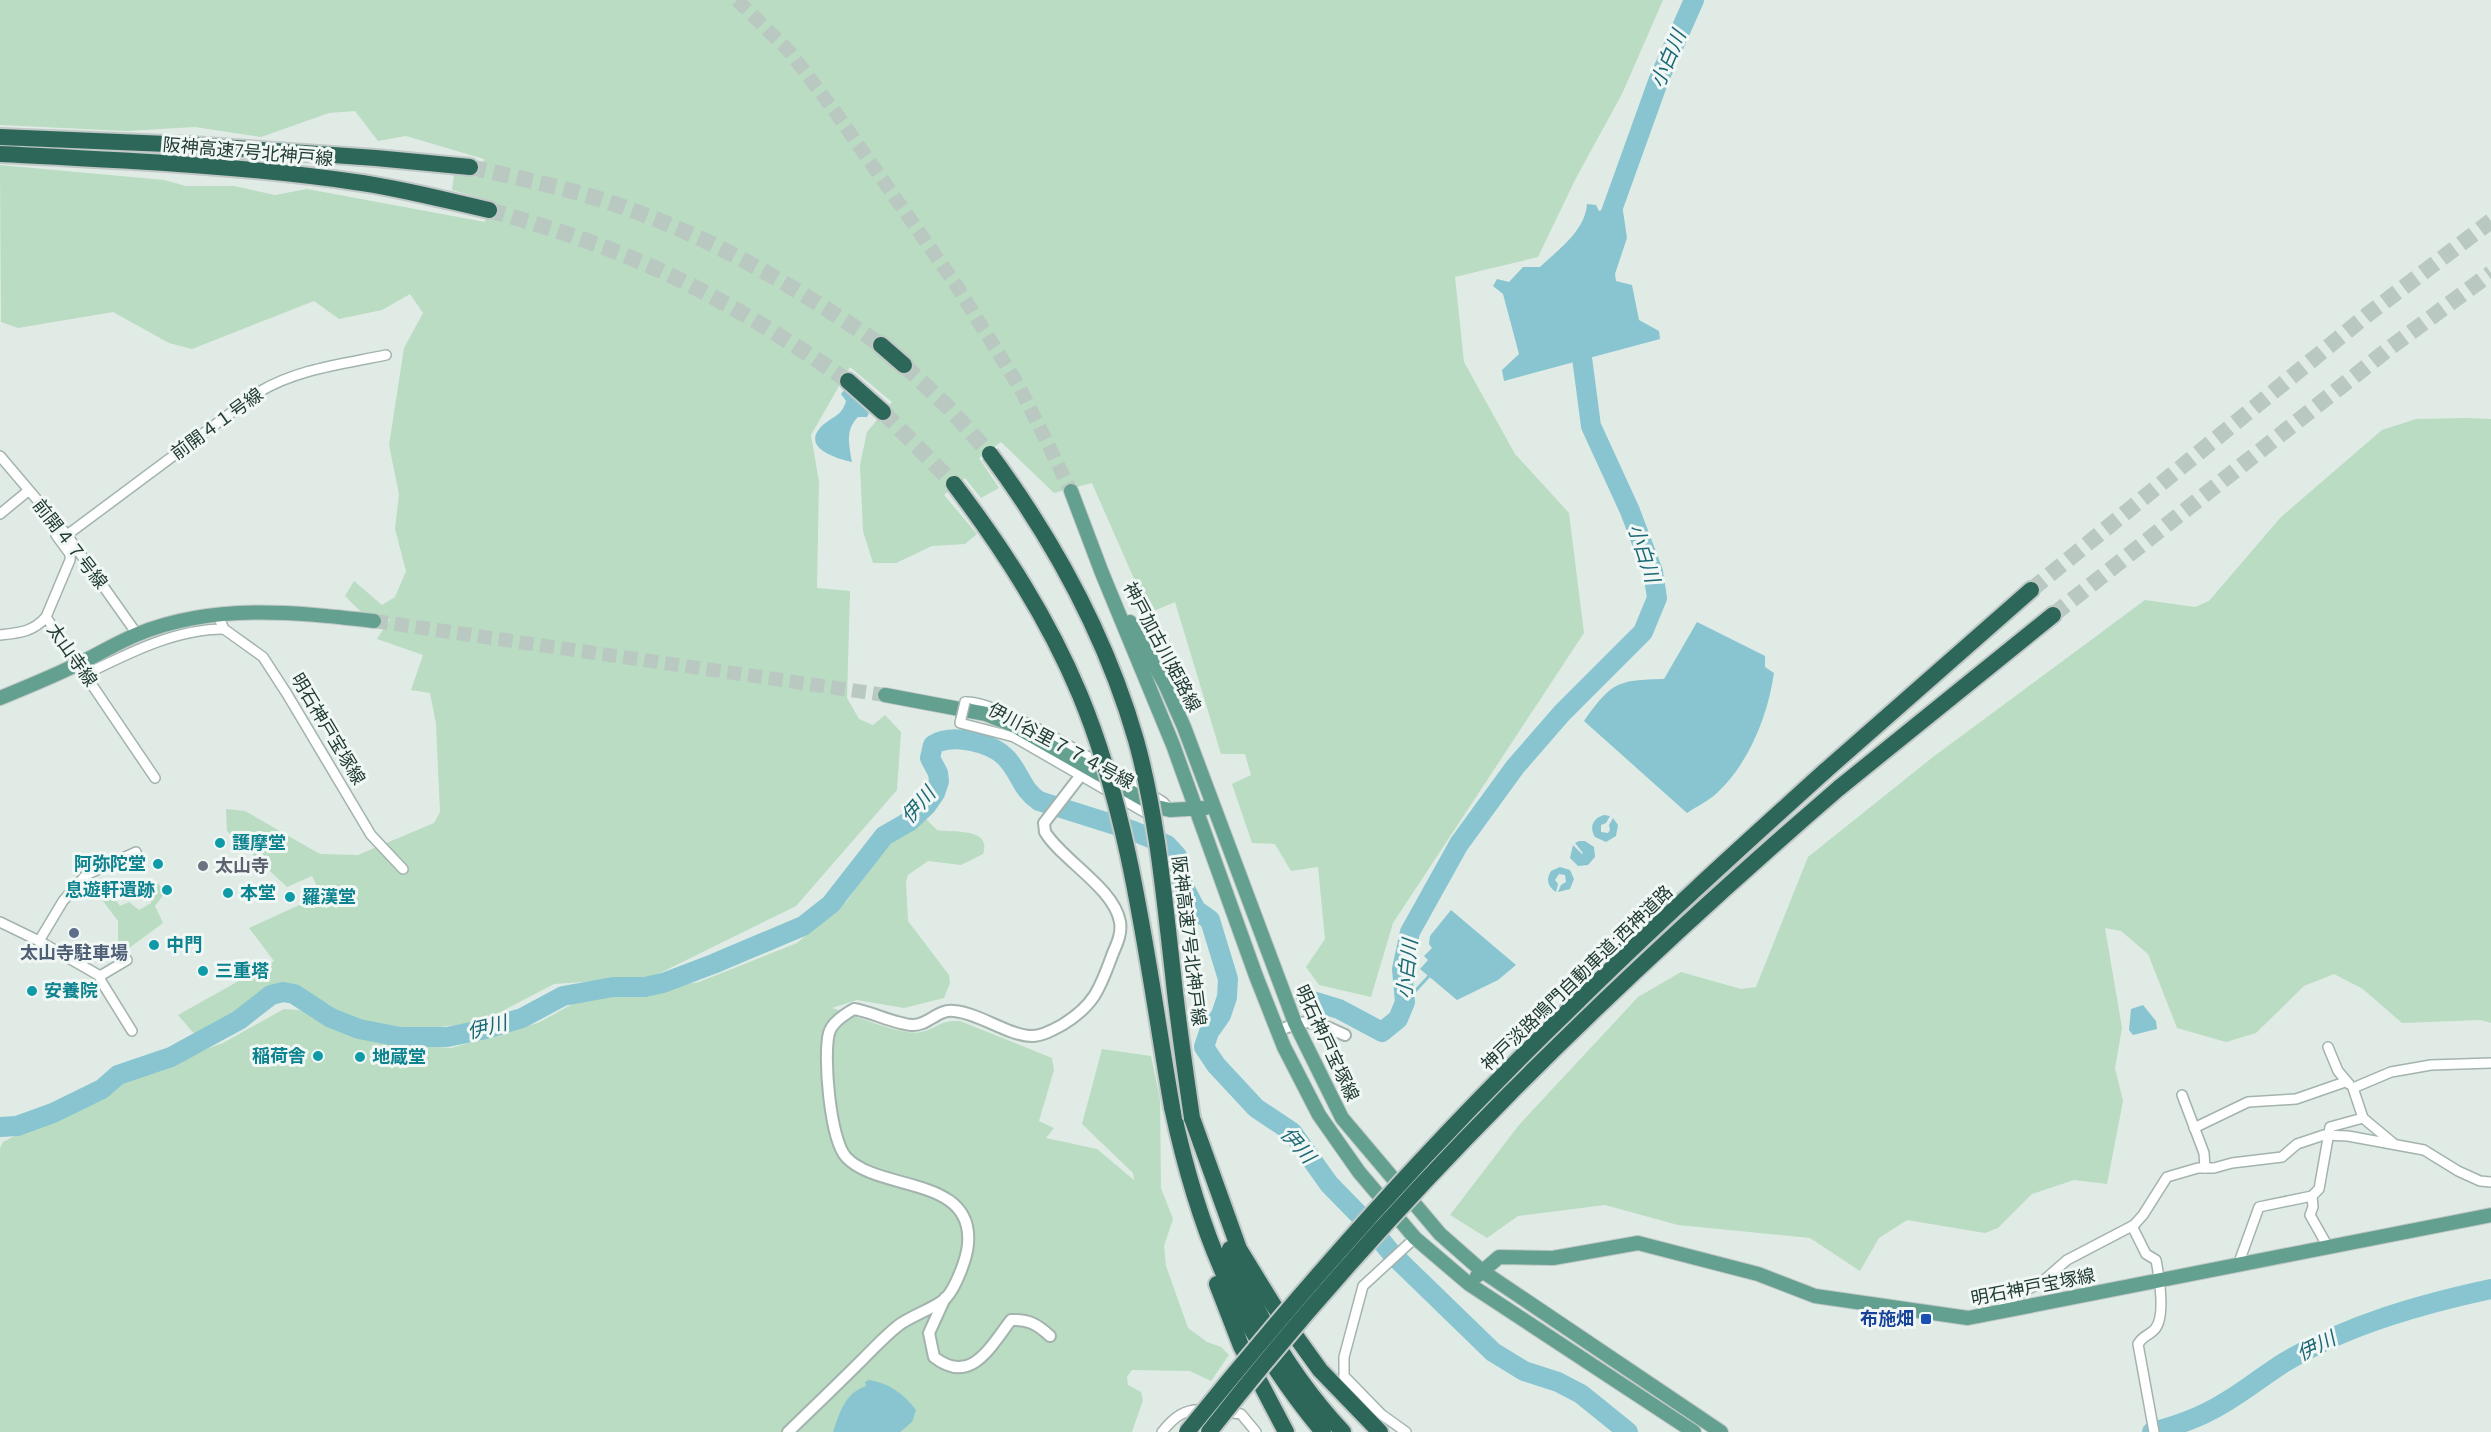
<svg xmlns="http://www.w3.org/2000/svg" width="2491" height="1432" font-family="Manrope,'Noto Sans JP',sans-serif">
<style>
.green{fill:#b9dcc2}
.water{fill:#88c5d0}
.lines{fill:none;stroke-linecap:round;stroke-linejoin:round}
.stream{stroke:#88c5d0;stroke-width:3}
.river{stroke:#88c5d0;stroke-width:20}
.primary-tunnel{stroke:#bac8c2;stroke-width:14;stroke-dasharray:14 7;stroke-linecap:butt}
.motorway-tunnel{stroke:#bac8c2;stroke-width:16;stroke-dasharray:16 8;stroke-linecap:butt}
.minor-casing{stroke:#a3b3ad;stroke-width:12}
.tertiary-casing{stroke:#a3b3ad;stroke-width:14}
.primary-casing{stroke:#c1c8c6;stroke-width:16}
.motorway-casing{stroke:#c1c8c6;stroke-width:20}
.minor{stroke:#fff;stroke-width:9}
.tertiary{stroke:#fff;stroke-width:10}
.primary{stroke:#64a090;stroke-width:14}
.motorway{stroke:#2d675a;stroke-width:16}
.minor-bridge-casing{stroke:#a3b3ad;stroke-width:12;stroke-linecap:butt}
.motorway-bridge-casing{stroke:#c1c8c6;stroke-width:20;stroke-linecap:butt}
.minor-bridge{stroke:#fff;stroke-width:9}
.motorway-bridge{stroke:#2d675a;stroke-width:16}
.culture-dot{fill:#0f9aa8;stroke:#f0f7f4;stroke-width:2}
.worship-dot{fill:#6b7280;stroke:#f0f7f4;stroke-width:2}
.service-dot{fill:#5c6f8a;stroke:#f0f7f4;stroke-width:2}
.transit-dot{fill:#1a4fb4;stroke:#f0f7f4;stroke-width:2}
.labels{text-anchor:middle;stroke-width:6;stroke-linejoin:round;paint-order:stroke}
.street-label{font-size:18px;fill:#213b34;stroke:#f0f7f4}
.culture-label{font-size:18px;font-weight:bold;fill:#0d838f;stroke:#f0f7f4;text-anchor:start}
.worship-label{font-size:18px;font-weight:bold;fill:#5b616d;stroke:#f0f7f4;text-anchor:start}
.service-label{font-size:18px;font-weight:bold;fill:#4e5e75;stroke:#f0f7f4}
.transit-label{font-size:18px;font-weight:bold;fill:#164399;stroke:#f0f7f4;text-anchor:end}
.water-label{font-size:20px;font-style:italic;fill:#1c6876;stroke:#f0f7f4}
</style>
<rect width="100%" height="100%" fill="#e0ebe6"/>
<g class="green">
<path d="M 0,0 L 1663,0 L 1622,94 L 1576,178 L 1538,257 L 1455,277 L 1464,362 L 1515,454 L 1569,513 L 1584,633 L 1393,923 L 1371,997 L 1319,985 L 1306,967 L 1325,939 L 1318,867 L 1291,871 L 1275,844 L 1252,843 L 1232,784 L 1251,775 L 1245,754 L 1221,754 L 1175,602 L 1149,613 L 1092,483 L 1054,493 L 1001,442 L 979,458 L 999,488 L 981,498 L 965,478 L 944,495 L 977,534 L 965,544 L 932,546 L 896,563 L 873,563 L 863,531 L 860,465 L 867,432 L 892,402 L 850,367 L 811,435 L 819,482 L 817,588 L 850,591 L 847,698 L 859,719 L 873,725 L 885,715 L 901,732 L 897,790 L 796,906 L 652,977 L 554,984 L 481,1022 L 413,1030 L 387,1027 L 343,1017 L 329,1004 L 285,983 L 237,1018 L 196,1036 L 178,1015 L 274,961 L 249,928 L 321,895 L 312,876 L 287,887 L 227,831 L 226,809 L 245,811 L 320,854 L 358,855 L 434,823 L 440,812 L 436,724 L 430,693 L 411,690 L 423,655 L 377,639 L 390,619 L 364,615 L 345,596 L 354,581 L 382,605 L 395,597 L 406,571 L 395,529 L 399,494 L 389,445 L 404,348 L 423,313 L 410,294 L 382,310 L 339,319 L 314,301 L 192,349 L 169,343 L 113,312 L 18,328 L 1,322 L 0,165 L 164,180 L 186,186 L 234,186 L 275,195 L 307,189 L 485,222 L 491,201 L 452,190 L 454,174 L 481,177 L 484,159 L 406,136 L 378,141 L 355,111 L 329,113 L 261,137 L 195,127 L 126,131 L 0,125 Z"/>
<path d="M 2467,418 L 2491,419 L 2491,1023 L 2480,1020 L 2402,1023 L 2363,989 L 2334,974 L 2304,986 L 2256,1033 L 2226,1042 L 2177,1028 L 2148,954 L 2121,931 L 2105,928 L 2122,1028 L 2115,1068 L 2123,1101 L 2107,1184 L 2074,1180 L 2032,1194 L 1998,1228 L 1985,1233 L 1907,1220 L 1879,1238 L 1860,1271 L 1810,1238 L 1678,1225 L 1605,1205 L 1518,1216 L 1487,1238 L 1450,1215 L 1519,1125 L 1638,997 L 1681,972 L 1741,989 L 1756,987 L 1808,857 L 1933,757 L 2145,600 L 2195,607 L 2209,601 L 2281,517 L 2382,430 L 2416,419 Z"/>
<path d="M 925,818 L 937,830 C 953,833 992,827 983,854 L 961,865 L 928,861 L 908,875 L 906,882 L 908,921 L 949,975 L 950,983 L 944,998 L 904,1008 L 857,1000 L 832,1008 C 851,1014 904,1037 921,1032 C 939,1028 938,1020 960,1021 L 1052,1058 L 1054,1070 L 1039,1121 L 1054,1128 L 1046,1138 L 1097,1149 L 1134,1180 L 1133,1173 L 1082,1124 L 1102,1049 L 1151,1056 L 1160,1099 L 1161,1188 L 1173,1219 L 1164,1246 L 1166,1266 L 1188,1328 L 1207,1342 L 1221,1347 L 1229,1355 L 1211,1381 L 1190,1371 L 1132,1370 L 1127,1377 L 1128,1385 L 1141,1392 L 1143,1400 L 1132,1432 L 0,1432 L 0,1148 L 3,1142 L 126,1078 L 223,1043 L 284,1009 L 299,1010 L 376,1042 L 451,1048 L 538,1023 L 580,1000 L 699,982 L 797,943 L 847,901 L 889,841 Z"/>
<path d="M 154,883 L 158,883 L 165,893 L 155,906 L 163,923 L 125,951 L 121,951 L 118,947 L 118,921 L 100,897 L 102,891 L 109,890 L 120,906 L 129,902 L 139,910 L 151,903 L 152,898 L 147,889 Z"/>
</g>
<g class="water">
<path d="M 1587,204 L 1596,205 L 1599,211 L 1622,204 L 1627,238 L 1615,274 L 1616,281 L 1632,285 L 1639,320 L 1659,331 L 1660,339 L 1504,381 L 1502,370 L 1519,354 L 1503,294 L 1493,286 L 1497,279 L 1509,282 L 1523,267 L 1540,267 C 1559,249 1585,231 1587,204 Z"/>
<path d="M 844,390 L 869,413 L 867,417 L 858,417 C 845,430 849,444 852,462 C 839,459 802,449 820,428 C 830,417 842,417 846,401 L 841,394 Z"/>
<path d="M 1697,622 L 1765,656 L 1765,667 L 1774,673 C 1768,715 1749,763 1718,792 C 1709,801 1697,806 1687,813 L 1584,721 C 1612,682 1617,680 1664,679 Z"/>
<path d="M 1604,815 L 1610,816 L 1606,823 L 1601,825 L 1601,832 L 1608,833 L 1610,830 L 1609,825 L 1613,818 L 1618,825 L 1616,836 L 1606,842 L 1595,837 C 1589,827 1593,818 1604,815 Z"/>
<path d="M 1579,841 L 1585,841 L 1594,847 L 1595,857 L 1588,865 L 1578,866 L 1570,858 L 1573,845 L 1582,854 L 1583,853 L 1575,843 Z"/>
<path d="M 1560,867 L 1570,870 L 1574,879 L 1570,889 L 1558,892 L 1561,885 L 1566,882 L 1565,875 L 1559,874 L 1555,880 L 1558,884 L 1556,892 C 1547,886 1546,879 1551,871 Z"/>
<path d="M 1451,910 L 1516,965 L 1498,980 L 1457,1000 L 1420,969 L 1428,960 L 1424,956 L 1432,948 L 1429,944 L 1430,936 Z"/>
<path d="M 2143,1005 L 2156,1021 L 2157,1029 L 2133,1035 L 2129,1030 L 2131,1009 Z"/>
<path d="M 869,1380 C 889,1383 904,1394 916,1410 L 912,1422 L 900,1432 L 833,1432 C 840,1412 845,1393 866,1386 L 865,1382 Z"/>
</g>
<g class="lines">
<path class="stream" d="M 1405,1002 L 1430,975"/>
<g class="river">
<path d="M 1604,232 L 1659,79 L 1694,0"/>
<path d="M 1306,999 L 1339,1009 L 1382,1032 L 1398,1019 L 1405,1002 L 1402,969 L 1410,932 L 1459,844 L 1515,767 L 1562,713 L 1643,632 L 1657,598 L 1653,572 L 1630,511 L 1591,426 L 1579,335"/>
<path d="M 0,1127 L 17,1126 L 53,1113 L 102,1089 L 118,1075 L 171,1057 L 239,1020 L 271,995 L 283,992 L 294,994 L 331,1018 L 359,1029 L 400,1037 L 447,1037 L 486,1029 L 522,1018 L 563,996 L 613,987 L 645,987 L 663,983 L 713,964 L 803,926 L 831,904 L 884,836 L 910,821 L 926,806 L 935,793 L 939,781 L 938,773 L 930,758 L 933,745 C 953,733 993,742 1008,760 C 1021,775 1022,790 1039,801 L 1131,830 L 1167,845 L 1177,856 L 1179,877 L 1196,910 L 1210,920 L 1228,979 L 1227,997 L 1221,1015 L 1209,1032 L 1204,1047 L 1216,1065 L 1256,1108 L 1292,1132 L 1329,1184 L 1367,1223 L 1392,1254 L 1493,1352 L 1524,1371 L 1558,1382 L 1581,1394 L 1628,1432"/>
<path d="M 2152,1432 C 2176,1426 2203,1416 2224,1403 C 2245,1391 2264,1375 2285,1362 C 2347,1325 2421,1304 2491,1289"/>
</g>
<g class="primary-tunnel">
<path d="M 737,0 L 789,51 L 836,113 L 956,285 L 1020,388 L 1071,491"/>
<path d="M 374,621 L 885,695"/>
</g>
<g class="motorway-tunnel">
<path d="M 470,167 C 528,180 586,192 642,214 C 728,246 806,294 881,345"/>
<path d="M 489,210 C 534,223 580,237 624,255 C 704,287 777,332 848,381"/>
<path d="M 904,365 L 948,407 L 990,454"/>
<path d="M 883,412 L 954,484"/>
<path d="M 2031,590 L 2367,315 L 2491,221"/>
<path d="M 2053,615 L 2391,347 L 2491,273"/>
</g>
<g class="minor-casing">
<g id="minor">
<path d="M 0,456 L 67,535 L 137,634"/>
<path d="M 0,514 L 28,491"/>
<path d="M 59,526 L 56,535 L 70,554 L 70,560 L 46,617 L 155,778"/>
<path d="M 67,535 L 259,392 C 297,369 343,364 386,355"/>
<path d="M 217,614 L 224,629 L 263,657 L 287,694 L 371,835 L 403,869"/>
<path d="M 0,635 C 19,633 33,632 46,617"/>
<path d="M 86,674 C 129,653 175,629 224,629"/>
<path d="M 965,702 C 1001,699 1126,780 1163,802 L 1170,810"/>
<path d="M 961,719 L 960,723 L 1014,737 L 1153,817"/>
<path d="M 0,922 L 39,941 L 63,901 L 86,875 L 136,852"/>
<path d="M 39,941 L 100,976 L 127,960"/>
<path d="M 100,976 L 101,981 L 132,1031"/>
<path d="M 2328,1047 L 2338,1071 L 2349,1084"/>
<path d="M 2182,1095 L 2204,1153 L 2205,1168"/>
<path d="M 2363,1118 L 2393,1143"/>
<path d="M 2194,1128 L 2248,1102 L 2296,1099 L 2345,1082"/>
<path d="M 2312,1196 L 2313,1207 L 2310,1215 L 2328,1247"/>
<path d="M 2132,1226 L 2146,1254 L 2156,1260 C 2159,1276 2166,1316 2155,1329 C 2149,1336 2143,1335 2138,1344 L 2154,1432"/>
<path d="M 2238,1265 L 2259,1207 L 2312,1196 L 2319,1189 L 2330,1127 L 2363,1118 L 2353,1088 L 2391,1072 L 2431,1065 L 2491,1063"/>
<path d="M 1998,1312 L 2007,1301 L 2043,1281 L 2067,1260 L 2134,1225 L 2143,1215 L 2167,1177 L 2198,1168 L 2214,1168 L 2232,1163 L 2282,1157 L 2297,1144 L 2324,1135 L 2348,1136 L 2424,1150 L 2458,1171 L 2480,1181 L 2491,1182"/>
<path d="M 1224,1412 L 1241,1414 L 1256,1432"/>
<path d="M 1162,1432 C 1174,1417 1185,1408 1205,1410"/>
<path d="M 1406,1432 L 1381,1414 L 1344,1376 L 1344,1357 L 1363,1286 L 1415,1238"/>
</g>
</g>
<g class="tertiary-casing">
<g id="tertiary">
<path d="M 1278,1031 C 1310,1016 1315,1022 1345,1035"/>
<path d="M 945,1298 L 929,1333 L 934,1357 C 971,1386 990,1347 1011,1320 C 1028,1319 1037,1324 1050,1336"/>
<path d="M 788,1432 C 813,1408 838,1384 863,1359 C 874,1348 886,1335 899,1325 C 911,1316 937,1307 946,1298 C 956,1287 967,1258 968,1244 C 974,1175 878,1192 846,1157 C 830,1139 823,1056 829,1033 C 832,1022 845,1014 854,1009 C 872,1012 895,1024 912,1025 C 928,1026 937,1009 954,1011 C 979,1013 1009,1036 1032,1036 C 1042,1036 1053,1030 1062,1025 C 1095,1005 1100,988 1113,953 C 1117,944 1122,933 1120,922 C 1114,888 1062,860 1045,832 L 1044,823 L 1081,775"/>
</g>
</g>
<g class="primary-casing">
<g id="primary">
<path d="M 1071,491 L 1102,573 L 1173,745 L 1256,976 L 1284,1047 L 1319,1115 L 1359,1172 L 1415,1238 L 1469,1284 L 1694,1432"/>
<path d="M 1130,622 L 1165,684 L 1184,727 L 1295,1023 L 1342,1118 L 1440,1234 L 1482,1271 L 1721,1432"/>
<path d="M 885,695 L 986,714 L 1015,726 L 1157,807 L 1170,810 L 1205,808"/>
<path d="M 0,698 C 27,687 54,676 80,663 C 99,654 118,642 138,634 C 214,603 294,612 374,621"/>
<path d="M 1477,1276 L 1499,1257 L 1553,1258 L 1638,1243 L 1758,1274 L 1815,1296 L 1968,1318 L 2491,1215"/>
</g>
</g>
<g class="motorway-casing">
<g id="motorway">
<path d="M 0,137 L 191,145 L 376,158 L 470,167"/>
<path d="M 0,154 C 118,160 238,165 355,182 C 400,188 444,200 489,210"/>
<path d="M 881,345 L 904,365"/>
<path d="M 848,381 L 883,412"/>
<path d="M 1824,772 L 2031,590"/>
<path d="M 1839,788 L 2053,615"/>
<path d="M 1172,1107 C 1199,1234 1239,1331 1323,1432"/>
<path d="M 1192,1118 L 1239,1249 L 1274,1306 L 1320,1370 L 1380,1432"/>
<path d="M 1230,1249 C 1256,1316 1294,1379 1343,1432"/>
<path d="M 1217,1284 L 1241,1346 L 1286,1432"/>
</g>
</g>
<use href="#minor" class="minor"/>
<use href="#tertiary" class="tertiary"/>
<use href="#primary" class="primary"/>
<use href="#motorway" class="motorway"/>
<g class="minor-bridge-casing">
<path id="minor-bridge" d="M 961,719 L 965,702"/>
</g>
<g class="motorway-bridge-casing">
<g id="motorway-bridge">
<path d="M 990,454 C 1055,542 1106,636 1136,740 C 1157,816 1164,896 1173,974 C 1178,1022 1185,1070 1192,1118"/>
<path d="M 954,484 C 1004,550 1048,618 1080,695 C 1133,823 1148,971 1172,1107"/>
<path d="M 1187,1432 C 1306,1284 1434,1140 1571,1008 C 1653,927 1739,849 1824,772"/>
<path d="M 1209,1432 C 1394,1196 1612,984 1839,788"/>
</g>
</g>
<use href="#minor-bridge" class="minor-bridge"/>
<use href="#motorway-bridge" class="motorway-bridge"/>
</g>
<g class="culture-dot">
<circle cx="220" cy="843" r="6"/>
<circle cx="158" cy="864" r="6"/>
<circle cx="167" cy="890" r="6"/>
<circle cx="228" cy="893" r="6"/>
<circle cx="290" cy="897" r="6"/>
<circle cx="154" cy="945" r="6"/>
<circle cx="203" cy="971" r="6"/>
<circle cx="32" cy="991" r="6"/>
<circle cx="318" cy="1056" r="6"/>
<circle cx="360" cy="1057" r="6"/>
</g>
<circle class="worship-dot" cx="203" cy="866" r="6"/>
<circle class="service-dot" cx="74" cy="933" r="6"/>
<rect class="transit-dot" x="1920" y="1313" width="12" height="12" rx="3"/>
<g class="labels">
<g class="street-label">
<text transform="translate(248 152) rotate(5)" y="6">阪神高速7号北神戸線</text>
<text transform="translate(217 424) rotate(-36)" y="6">前開４１号線</text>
<text transform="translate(70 544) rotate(52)" y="6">前開４７号線</text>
<text transform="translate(1162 647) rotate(62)" y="6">神戸加古川姫路線</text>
<text transform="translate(72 655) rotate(55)" y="6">太山寺線</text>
<text transform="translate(328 729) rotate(59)" y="6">明石神戸宝塚線</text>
<text transform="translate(1061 746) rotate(28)" y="6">伊川谷里７７４号線</text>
<text transform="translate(1189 941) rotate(83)" y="6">阪神高速7号北神戸線</text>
<text transform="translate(1577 978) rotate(-44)" y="6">神戸淡路鳴門自動車道;西神道路</text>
<text transform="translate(1327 1043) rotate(65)" y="6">明石神戸宝塚線</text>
<text transform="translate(2033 1287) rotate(-11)" y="6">明石神戸宝塚線</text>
</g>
<g class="culture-label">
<text x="232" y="849">護摩堂</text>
<text x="146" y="870" text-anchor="end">阿弥陀堂</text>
<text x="155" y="896" text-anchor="end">息遊軒遺跡</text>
<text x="240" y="899">本堂</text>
<text x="302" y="903">羅漢堂</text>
<text x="166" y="951">中門</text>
<text x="215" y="977">三重塔</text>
<text x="44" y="997">安養院</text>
<text x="306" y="1062" text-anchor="end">稲荷舎</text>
<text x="372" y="1063">地蔵堂</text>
</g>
<g class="worship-label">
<text x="215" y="872">太山寺</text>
</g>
<g class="service-label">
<text x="74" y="959">太山寺駐車場</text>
</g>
<g class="transit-label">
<text x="1914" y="1325">布施畑</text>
</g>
<g class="water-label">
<text transform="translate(1668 59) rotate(-67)" y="7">小白川</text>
<text transform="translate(1644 553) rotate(72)" y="7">小白川</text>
<text transform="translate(918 805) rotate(-49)" y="7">伊川</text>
<text transform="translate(1407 969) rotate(-84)" y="7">小白川</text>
<text transform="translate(487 1027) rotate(-14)" y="7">伊川</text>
<text transform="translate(1298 1145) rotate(49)" y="7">伊川</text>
<text transform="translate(2316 1346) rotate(-27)" y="7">伊川</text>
</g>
</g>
</svg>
